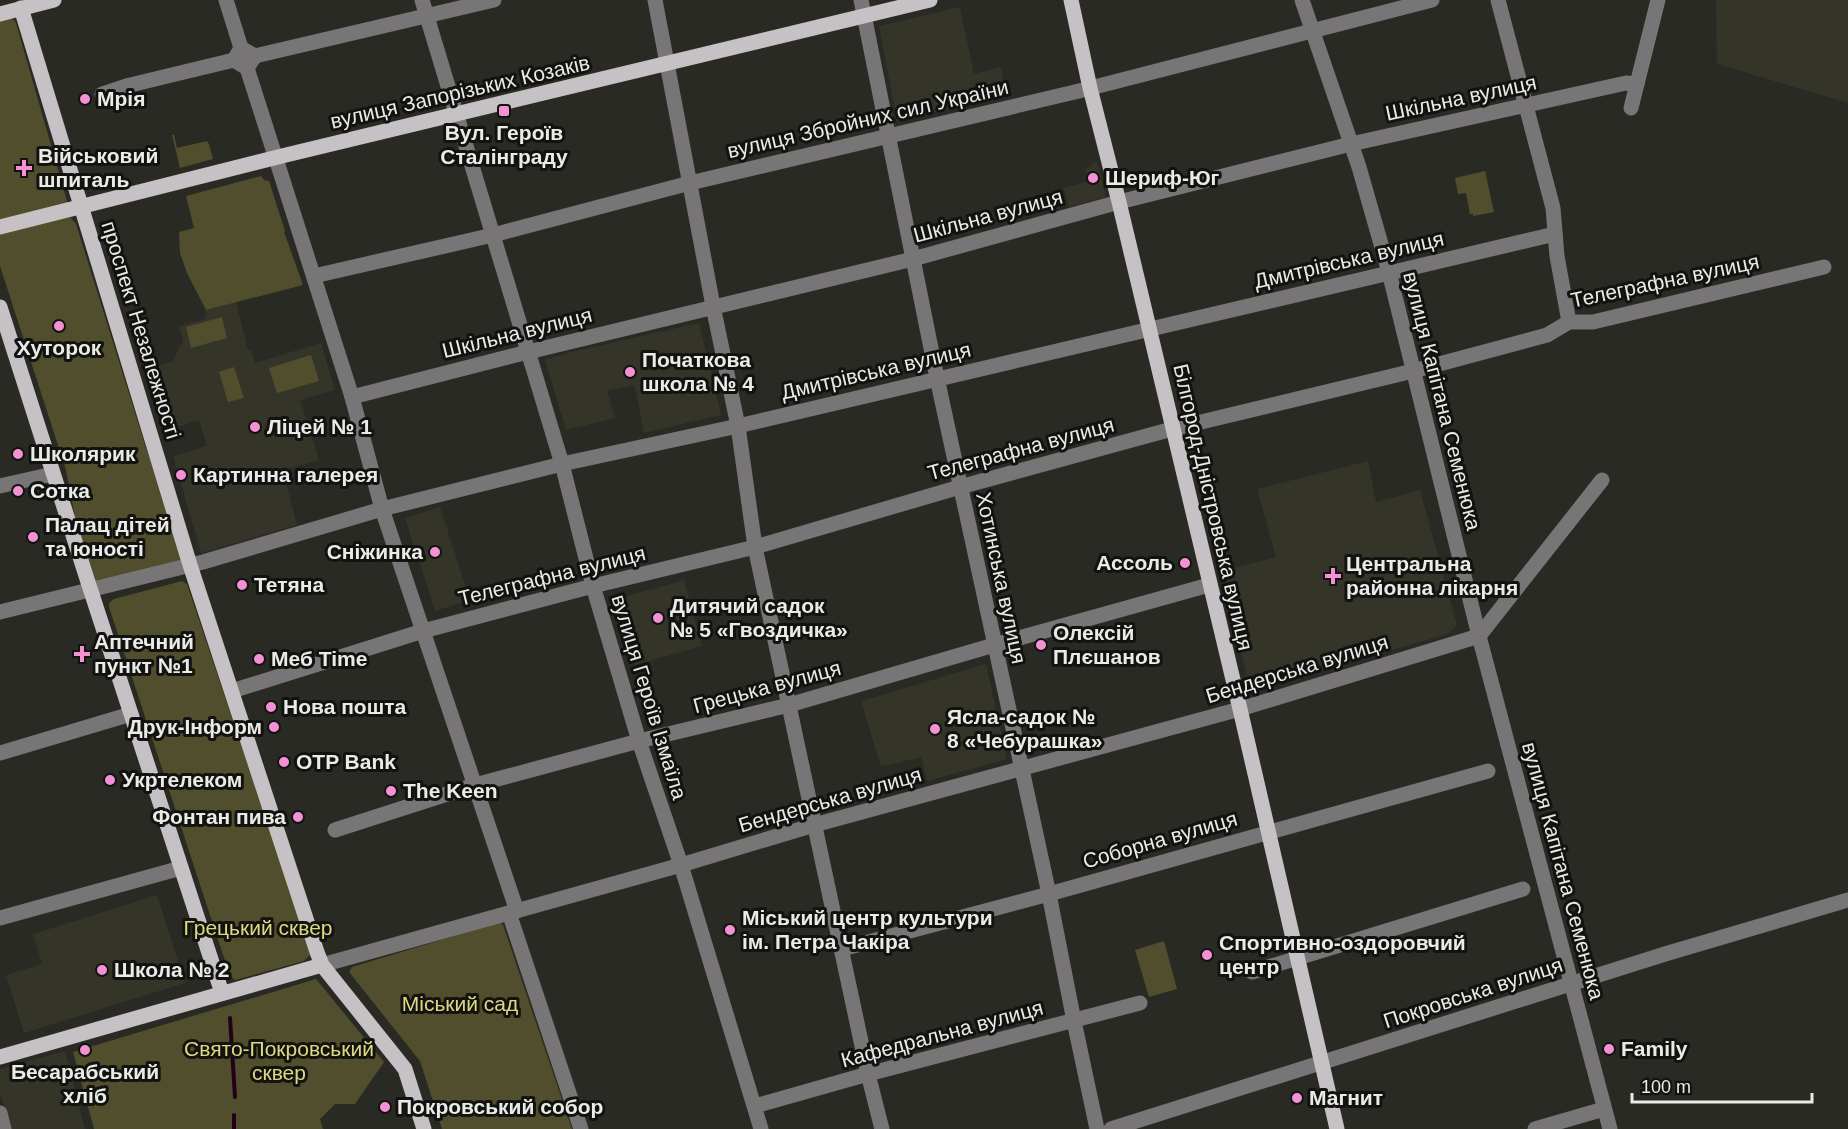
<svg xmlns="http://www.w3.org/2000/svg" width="1848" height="1129" font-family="Helvetica,sans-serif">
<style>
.built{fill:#343429}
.green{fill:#504e2c}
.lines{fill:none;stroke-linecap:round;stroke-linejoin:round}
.stream{stroke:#230019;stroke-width:4}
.minor{stroke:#777576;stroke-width:15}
.major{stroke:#c6c1c4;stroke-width:15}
.poi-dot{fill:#f491d4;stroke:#121210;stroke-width:2}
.labels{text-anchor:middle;stroke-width:6;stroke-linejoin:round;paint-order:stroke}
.street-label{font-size:21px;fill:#eaeae6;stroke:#121210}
.poi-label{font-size:21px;font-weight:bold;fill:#eaeae6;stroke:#121210;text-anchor:start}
.park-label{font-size:21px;fill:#ddd981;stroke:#121210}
</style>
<rect width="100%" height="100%" fill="#2a2a25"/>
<g class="built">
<path d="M 1716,0 L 1848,0 L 1848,103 L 1717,64 Z"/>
<path d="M 960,7 L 974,74 L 1001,67 L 1006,95 L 897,121 L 879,26 Z"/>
<path d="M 1097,162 L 1106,197 L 1069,207 L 1064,188 L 1088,181 L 1085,168 L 1091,167 L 1091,164 Z"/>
<path d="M 236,302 L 248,350 L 251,349 L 255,363 L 321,343 L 335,390 L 300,400 L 319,460 L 283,470 L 297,525 L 201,553 L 173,456 L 207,446 L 199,420 L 171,429 L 169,428 L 149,369 L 173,361 L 183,340 L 179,326 L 205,319 L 206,310 Z"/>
<path d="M 699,323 L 721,415 L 644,433 L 635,387 L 633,385 L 607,391 L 615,418 L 566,430 L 545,360 L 571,352 Z"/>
<path d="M 1368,461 L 1376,502 L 1420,490 L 1457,625 L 1448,634 L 1250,690 L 1222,571 L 1276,557 L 1257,489 Z"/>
<path d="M 440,507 L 470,600 L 435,611 L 405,518 Z"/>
<path d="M 684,580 L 702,646 L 635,665 L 617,599 Z"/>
<path d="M 986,664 L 1007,759 L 927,781 L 921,757 L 881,767 L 861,701 Z"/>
<path d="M 157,895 L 185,983 L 24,1033 L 6,975 L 42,964 L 33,934 Z"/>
<path d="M 65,1051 L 85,1129 L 10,1129 L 0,1092 L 0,1069 Z"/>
</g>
<g class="green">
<path d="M 8,18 L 14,20 L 16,23 L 67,201 L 67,203 L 0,221 L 0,20 Z"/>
<path d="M 172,135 L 174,135 L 177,148 L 207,141 L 209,144 L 213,159 L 180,168 Z"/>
<path d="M 1485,171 L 1494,212 L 1473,216 L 1473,214 L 1470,214 L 1466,193 L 1458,194 L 1455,178 Z"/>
<path d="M 261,176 L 264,180 L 269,181 L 285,231 L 284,232 L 303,285 L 206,310 L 187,273 L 180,253 L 179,232 L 194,228 L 186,196 Z"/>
<path d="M 70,217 L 76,224 L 146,448 L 190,565 L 91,590 L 87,579 L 66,470 L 0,266 L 0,232 Z"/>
<path d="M 222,317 L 227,338 L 191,348 L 186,327 Z"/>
<path d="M 311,355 L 319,381 L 277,393 L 269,368 Z"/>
<path d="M 234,367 L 244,398 L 228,402 L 219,372 Z"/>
<path d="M 182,581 L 187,584 L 311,954 L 304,961 L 235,980 L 230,976 L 109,607 L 109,603 L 114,599 Z"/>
<path d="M 500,922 L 503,925 L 572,1129 L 442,1129 L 420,1061 L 349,972 L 352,967 Z"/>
<path d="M 1164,941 L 1177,989 L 1149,997 L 1135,950 Z"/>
<path d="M 316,979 L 384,1062 L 355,1104 L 335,1104 L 320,1119 L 323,1129 L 94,1129 L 73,1052 Z"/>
</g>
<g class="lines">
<g class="stream">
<path d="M 230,1018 L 235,1097"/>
<path d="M 234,1129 L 234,1115"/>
</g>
<g class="minor">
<path d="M 226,0 L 241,48"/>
<path d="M 422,0 L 562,464 L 593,586 L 639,741 L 681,865 L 761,1129"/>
<path d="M 655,0 L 713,306 L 738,426 L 755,547 L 868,1074 L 882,1129"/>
<path d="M 861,0 L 937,378 L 1049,894 L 1074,1021 L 1097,1129"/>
<path d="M 1302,0 L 1359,167 L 1389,272 L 1479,636 L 1610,1129"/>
<path d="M 1498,0 L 1553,208 L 1557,256 L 1569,322"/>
<path d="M 241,48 L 255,56 L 247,68 L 234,60 Z"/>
<path d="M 255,56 L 494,0"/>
<path d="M 247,68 L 352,397 L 382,509 L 517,911"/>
<path d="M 102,94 L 126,86 L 234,60"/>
<path d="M 1631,108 L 1658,0"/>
<path d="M 314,276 L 493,235 L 690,183 L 1079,91 L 1432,0"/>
<path d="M 352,397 L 528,352 L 913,259 L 1119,202 L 1351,144 L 1626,83 L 1637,84"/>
<path d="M 0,486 L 53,474"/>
<path d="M 0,612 L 203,562 L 382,509 L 562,464 L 738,426 L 1555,234"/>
<path d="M 232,691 L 423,631 L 593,586 L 755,547 L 960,487 L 1172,429 L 1413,371 L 1547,335 L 1569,322 L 1593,322 L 1824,267"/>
<path d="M 0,753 L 131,714"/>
<path d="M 335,830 L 475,785 L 639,741 L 789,705 L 994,645 L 1209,585"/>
<path d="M 509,913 L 581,1129"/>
<path d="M 0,918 L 181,868"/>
<path d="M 842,949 L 1049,894 L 1488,771"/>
<path d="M 322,965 L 681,865 L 814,825 L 1240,709 L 1479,636 L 1602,480"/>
<path d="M 1252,972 L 1523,889"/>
<path d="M 755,1106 L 868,1074 L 1140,1003"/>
<path d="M 0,1113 L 4,1129"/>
<path d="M 1111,1129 L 1665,954 L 1848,900"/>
<path d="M 1535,1129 L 1604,1109"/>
</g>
<g class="major">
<path d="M 1071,0 L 1090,88 L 1119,202 L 1240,709 L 1337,1129"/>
<path d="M 21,8 L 190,565 L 317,952 L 322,965 L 405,1069 L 424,1129"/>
<path d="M 0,14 L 54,0"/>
<path d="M 0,227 L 286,155 L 930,0"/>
<path d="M 0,307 L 87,579 L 222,993"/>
<path d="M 0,1057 L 322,965"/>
</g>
</g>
<g class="poi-dot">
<circle cx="85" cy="99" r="6"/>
<rect x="498" y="105" width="12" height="12" rx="3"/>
<path d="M21 159h6v6h6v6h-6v6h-6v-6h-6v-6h6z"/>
<circle cx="1093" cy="178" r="6"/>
<circle cx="59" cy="326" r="6"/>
<circle cx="630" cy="372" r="6"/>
<circle cx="255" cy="427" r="6"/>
<circle cx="18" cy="454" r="6"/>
<circle cx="181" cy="475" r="6"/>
<circle cx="18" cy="491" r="6"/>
<circle cx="33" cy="537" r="6"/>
<circle cx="435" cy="552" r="6"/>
<circle cx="1185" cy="563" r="6"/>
<path d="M1330 567h6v6h6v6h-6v6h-6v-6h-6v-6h6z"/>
<circle cx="242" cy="585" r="6"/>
<circle cx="658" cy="618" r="6"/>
<circle cx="1041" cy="645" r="6"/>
<path d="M79 645h6v6h6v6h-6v6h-6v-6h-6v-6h6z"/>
<circle cx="259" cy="659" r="6"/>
<circle cx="271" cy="707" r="6"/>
<circle cx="274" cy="727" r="6"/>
<circle cx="935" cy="729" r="6"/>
<circle cx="284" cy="762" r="6"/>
<circle cx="110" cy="780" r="6"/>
<circle cx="391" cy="791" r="6"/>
<circle cx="298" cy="817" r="6"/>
<circle cx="730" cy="930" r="6"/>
<circle cx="1207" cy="955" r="6"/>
<circle cx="102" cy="970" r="6"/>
<circle cx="1609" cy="1049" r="6"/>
<circle cx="85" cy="1050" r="6"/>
<circle cx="1297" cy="1098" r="6"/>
<circle cx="385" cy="1107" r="6"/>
</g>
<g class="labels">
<g class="street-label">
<text transform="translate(460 92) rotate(-13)" y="7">вулиця Запорізьких Козаків</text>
<text transform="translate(1461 98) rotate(-12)" y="7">Шкільна вулиця</text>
<text transform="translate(868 119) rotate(-13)" y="7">вулиця Збройних сил України</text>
<text transform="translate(988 216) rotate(-15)" y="7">Шкільна вулиця</text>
<text transform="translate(1349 260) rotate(-13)" y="7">Дмитрівська вулиця</text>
<text transform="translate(1665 281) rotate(-12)" y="7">Телеграфна вулиця</text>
<text transform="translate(141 330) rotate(73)" y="7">проспект Незалежності</text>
<text transform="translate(517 333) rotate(-14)" y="7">Шкільна вулиця</text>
<text transform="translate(876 371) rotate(-13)" y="7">Дмитрівська вулиця</text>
<text transform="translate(1442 401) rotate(76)" y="7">вулиця Капітана Семенюка</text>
<text transform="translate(1021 449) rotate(-15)" y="7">Телеграфна вулиця</text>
<text transform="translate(1213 507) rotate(77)" y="7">Білгород-Дністровська вулиця</text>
<text transform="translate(552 576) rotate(-14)" y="7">Телеграфна вулиця</text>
<text transform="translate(1001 578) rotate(78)" y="7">Хотинська вулиця</text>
<text transform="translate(1297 669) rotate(-17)" y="7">Бендерська вулиця</text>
<text transform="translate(767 687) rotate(-15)" y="7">Грецька вулиця</text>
<text transform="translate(649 697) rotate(73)" y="7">вулиця Героїв Ізмаїла</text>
<text transform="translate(830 800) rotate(-16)" y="7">Бендерська вулиця</text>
<text transform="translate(1160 840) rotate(-16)" y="7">Соборна вулиця</text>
<text transform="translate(1563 871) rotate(75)" y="7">вулиця Капітана Семенюка</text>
<text transform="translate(1473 993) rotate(-18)" y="7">Покровська вулиця</text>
<text transform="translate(942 1034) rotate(-15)" y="7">Кафедральна вулиця</text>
</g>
<g class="poi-label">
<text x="97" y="106">Мрія</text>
<text x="504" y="140" text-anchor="middle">Вул. Героїв<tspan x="504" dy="24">Сталінграду</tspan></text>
<text x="38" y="163">Військовий<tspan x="38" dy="24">шпиталь</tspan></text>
<text x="1105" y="185">Шериф-Юг</text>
<text x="59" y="355" text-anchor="middle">Хуторок</text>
<text x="642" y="367">Початкова<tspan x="642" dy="24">школа № 4</tspan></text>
<text x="267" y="434">Ліцей № 1</text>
<text x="30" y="461">Школярик</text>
<text x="193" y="482">Картинна галерея</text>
<text x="30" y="498">Сотка</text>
<text x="45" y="532">Палац дітей<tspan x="45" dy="24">та юності</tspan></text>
<text x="423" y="559" text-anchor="end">Сніжинка</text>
<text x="1173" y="570" text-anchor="end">Ассоль</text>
<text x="1346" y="571">Центральна<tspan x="1346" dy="24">районна лікарня</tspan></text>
<text x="254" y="592">Тетяна</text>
<text x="670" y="613">Дитячий садок<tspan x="670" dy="24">№ 5 «Гвоздичка»</tspan></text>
<text x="1053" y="640">Олексій<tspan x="1053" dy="24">Плєшанов</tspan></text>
<text x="94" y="649">Аптечний<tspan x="94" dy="24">пункт №1</tspan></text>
<text x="271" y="666">Меб Time</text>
<text x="283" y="714">Нова пошта</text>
<text x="947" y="724">Ясла-садок №<tspan x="947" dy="24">8 «Чебурашка»</tspan></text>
<text x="262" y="734" text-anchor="end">Друк-Інформ</text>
<text x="296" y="769">OTP Bank</text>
<text x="122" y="787">Укртелеком</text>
<text x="403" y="798">The Keen</text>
<text x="286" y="824" text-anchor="end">Фонтан пива</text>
<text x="742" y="925">Міський центр культури<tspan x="742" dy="24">ім. Петра Чакіра</tspan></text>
<text x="1219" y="950">Спортивно-оздоровчий<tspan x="1219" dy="24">центр</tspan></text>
<text x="114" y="977">Школа № 2</text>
<text x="1621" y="1056">Family</text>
<text x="85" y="1079" text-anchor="middle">Бесарабський<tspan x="85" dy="24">хліб</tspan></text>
<text x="1309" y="1105">Магнит</text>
<text x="397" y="1114">Покровський собор</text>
</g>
<g class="park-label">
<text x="258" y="935">Грецький сквер</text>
<text x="460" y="1011">Міський сад</text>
<text x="279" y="1056">Свято-Покровський<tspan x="279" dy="24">сквер</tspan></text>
</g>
</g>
<path d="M1632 1093v9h180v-9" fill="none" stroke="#eaeae6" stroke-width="3"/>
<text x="1641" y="1093" font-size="18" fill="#eaeae6" stroke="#121210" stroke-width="4.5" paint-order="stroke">100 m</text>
</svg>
